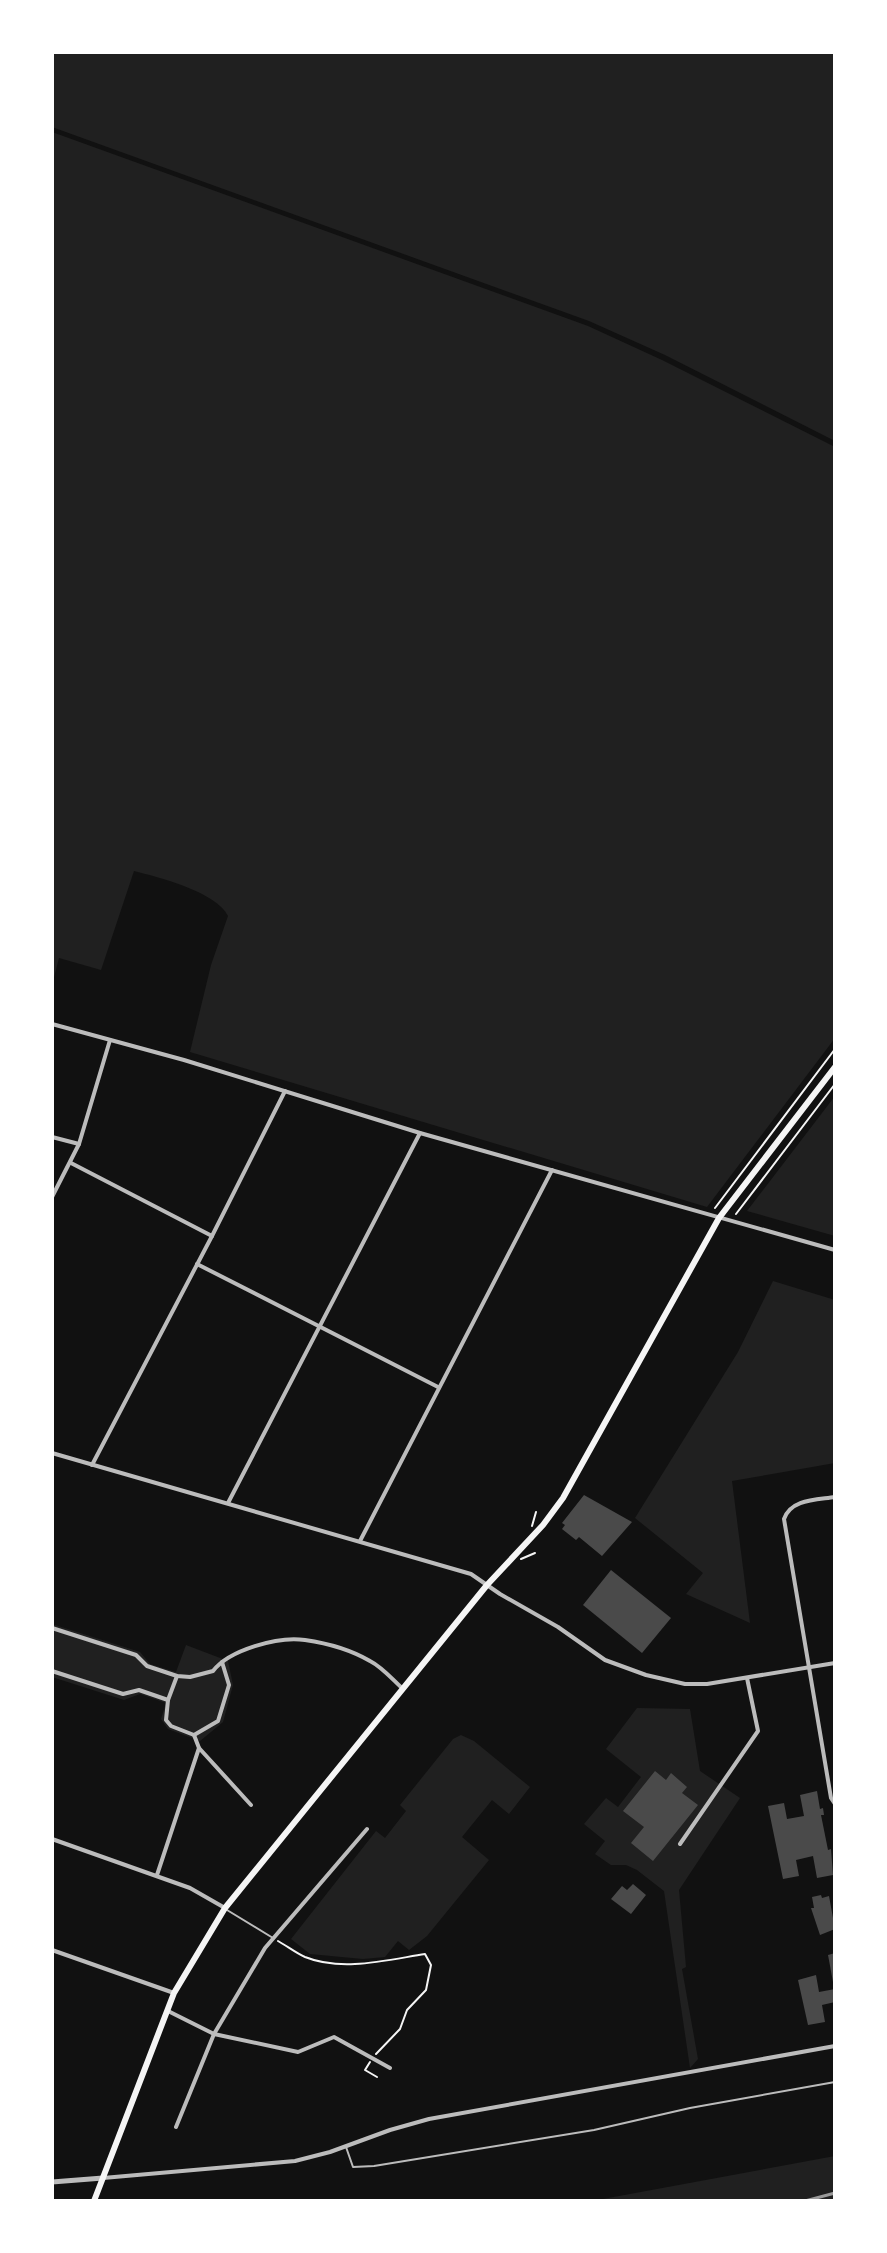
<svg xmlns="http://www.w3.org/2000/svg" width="887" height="2253" font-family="Ubuntu,sans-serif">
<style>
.green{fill:#202020}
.building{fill:#4a4a4a}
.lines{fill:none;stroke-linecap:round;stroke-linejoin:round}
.path{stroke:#f5f5f5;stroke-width:2}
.service{stroke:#bcbcbc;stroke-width:2}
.minor{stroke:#bcbcbc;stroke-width:4}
.tertiary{stroke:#bcbcbc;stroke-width:5}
.secondary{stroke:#f5f5f5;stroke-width:6}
.rail{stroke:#9a9a9a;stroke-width:3}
</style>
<rect width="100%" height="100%" fill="#111"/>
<g class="green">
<path d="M 52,52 L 835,52 L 835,441 L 665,355 L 589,321 L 52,127 Z"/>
<path d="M 52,132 L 588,326 L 662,360 L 835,447 L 835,1038 L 707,1207 L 190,1052 L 211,965 L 228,916 C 217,892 158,877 134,871 L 101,970 L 59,958 L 52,985 Z"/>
<path d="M 835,1096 L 835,1236 L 747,1211 Z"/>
<path d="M 773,1281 L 835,1300 L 835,1463 L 732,1481 L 750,1623 L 686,1594 L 703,1573 L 635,1518 L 738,1352 Z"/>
<path d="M 52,1624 L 140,1652 L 150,1664 L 176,1672 L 186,1645 L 228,1661 L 233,1685 L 223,1722 L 200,1741 L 168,1729 L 161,1719 L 166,1703 L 140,1694 L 124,1700 L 52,1677 Z"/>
<path d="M 637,1708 L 690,1709 L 700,1771 L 740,1798 L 679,1890 L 686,1967 L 682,1969 L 698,2059 L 690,2068 L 664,1891 L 637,1870 L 626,1865 L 611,1865 L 595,1854 L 605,1841 L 584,1824 L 606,1798 L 618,1807 L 641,1777 L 606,1749 Z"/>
<path d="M 461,1735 L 474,1741 L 530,1787 L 509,1814 L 492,1800 L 462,1837 L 489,1860 L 427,1936 L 409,1950 L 398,1941 L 385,1957 L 363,1959 L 310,1954 L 291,1939 L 376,1831 L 385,1838 L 406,1811 L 400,1805 L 453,1739 Z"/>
<path d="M 835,2156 L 835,2201 L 592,2201 Z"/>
</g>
<g class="building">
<path d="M 584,1495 L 632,1522 L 602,1556 L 579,1537 L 576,1540 L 562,1529 L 565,1525 L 562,1523 Z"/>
<path d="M 611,1570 L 671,1618 L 642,1653 L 583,1605 Z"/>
<path d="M 655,1771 L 666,1780 L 671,1773 L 687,1787 L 682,1793 L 698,1805 L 653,1861 L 631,1843 L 644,1827 L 623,1811 Z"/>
<path d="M 817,1791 L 820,1809 L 823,1808 L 824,1815 L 821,1815 L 828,1850 L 831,1849 L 833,1875 L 817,1878 L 813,1856 L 796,1860 L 799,1876 L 783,1879 L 768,1806 L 784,1803 L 787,1819 L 804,1816 L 800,1795 Z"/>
<path d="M 633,1884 L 646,1895 L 631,1914 L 611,1899 L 622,1886 L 627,1890 Z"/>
<path d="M 821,1895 L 822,1898 L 829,1896 L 835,1929 L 820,1935 L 811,1908 L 814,1908 L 812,1897 Z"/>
<path d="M 835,1953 L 835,1982 L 833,1982 L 828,1955 Z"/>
<path d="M 816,1975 L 819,1992 L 835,1989 L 835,2002 L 822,2005 L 825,2022 L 808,2025 L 798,1980 Z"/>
</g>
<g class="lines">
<g class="path">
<path d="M 715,1208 L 835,1049"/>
<path d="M 736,1214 L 835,1084"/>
<path d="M 532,1526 L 536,1512"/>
<path d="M 521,1559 L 535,1553"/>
<path d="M 278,1941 C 287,1946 296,1953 305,1957 C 342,1972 387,1960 425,1954 L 431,1965 L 426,1990 L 407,2010 L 400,2029 L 376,2054"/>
<path d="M 370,2062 L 365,2070 L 377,2077"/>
</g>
<g class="service">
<path d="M 227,1910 L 273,1938"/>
<path d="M 346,2147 L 353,2167 L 374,2166 L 594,2130 L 690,2108 L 835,2082"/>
</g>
<g class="minor">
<path d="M 52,1024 L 184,1060 L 420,1133 L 835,1250"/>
<path d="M 52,1137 L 79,1144"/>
<path d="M 71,1163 L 212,1236"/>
<path d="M 52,1197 L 79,1144 L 110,1040"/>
<path d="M 197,1264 L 438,1387"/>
<path d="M 52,1453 L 471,1574 L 500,1594 L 558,1627 L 605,1660 L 646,1675 L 685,1684 L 707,1684 L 835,1663"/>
<path d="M 92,1465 L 212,1236 L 285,1091"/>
<path d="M 835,1497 C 816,1500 791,1499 784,1519 L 831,1798 L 835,1804"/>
<path d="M 228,1503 L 420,1133"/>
<path d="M 360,1541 L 552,1170"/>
<path d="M 52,1628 L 136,1655 L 147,1666 L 177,1676 L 190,1677 L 213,1671 C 229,1650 278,1636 305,1640 C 326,1643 351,1650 370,1661 C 382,1667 393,1680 403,1689"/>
<path d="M 52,1671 L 123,1694 L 139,1690 L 168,1700 L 166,1720 L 171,1726 L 194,1735 L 199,1748 L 157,1875"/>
<path d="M 168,1700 L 177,1676"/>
<path d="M 194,1735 L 218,1721 L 229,1685 L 222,1662"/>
<path d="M 199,1748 L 251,1805"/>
<path d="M 52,1839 L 190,1888 L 225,1908"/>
<path d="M 680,1844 L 758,1731 L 747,1678"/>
<path d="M 52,1950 L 174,1993"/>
<path d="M 168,2011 L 214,2034 L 298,2052 L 334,2037 L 390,2068"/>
<path d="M 176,2127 L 214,2034 L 265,1948 L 367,1829"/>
<path d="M 103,2178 L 295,2161 L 330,2152 L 390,2130 L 429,2119 L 835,2046"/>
</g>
<path class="tertiary" d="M 52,2182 L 103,2178"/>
<path class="secondary" d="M 94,2201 L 174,1993 L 225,1908 L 487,1585 L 543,1525 L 563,1498 L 719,1218 L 835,1067"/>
<path class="rail" d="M 805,2201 L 835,2193"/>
</g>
<rect width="887" height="2253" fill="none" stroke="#ffffff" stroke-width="108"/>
</svg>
